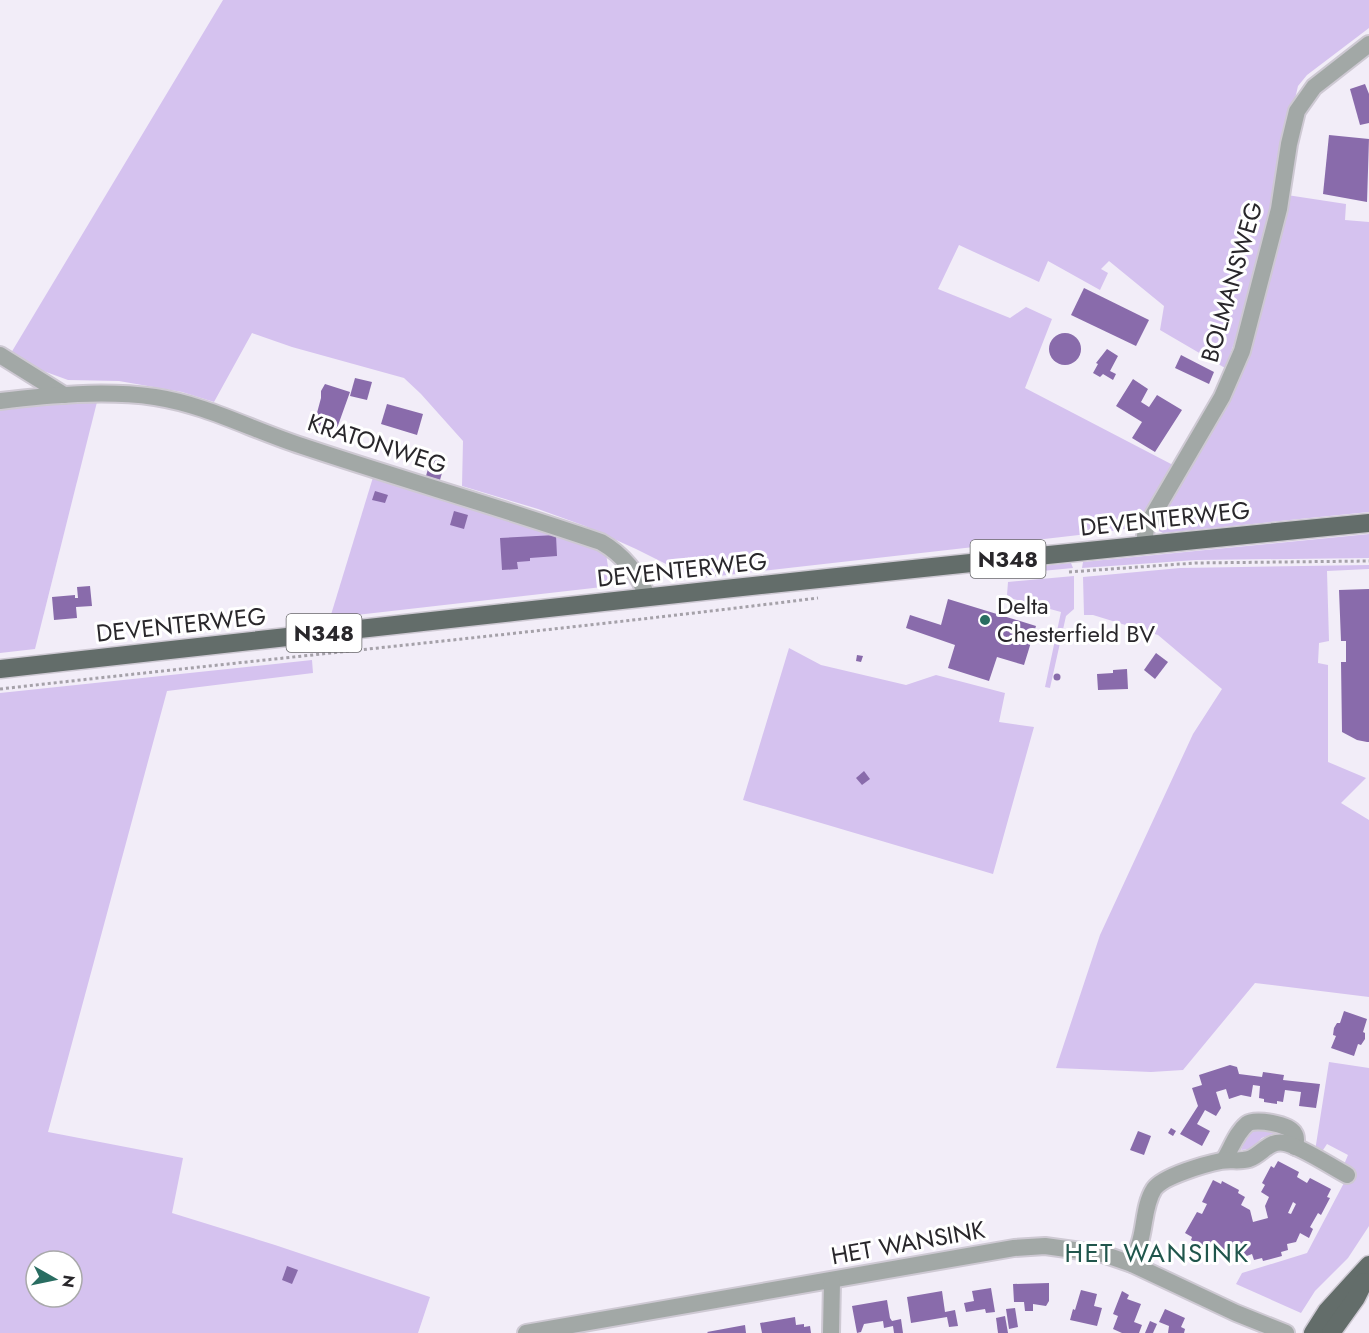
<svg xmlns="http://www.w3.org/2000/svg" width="1369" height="1333" font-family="Jost,sans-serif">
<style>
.green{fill:#d5c2ef;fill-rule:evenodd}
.building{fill:#896bab;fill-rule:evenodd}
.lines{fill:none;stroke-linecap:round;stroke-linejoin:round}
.street-casing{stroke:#cec9d3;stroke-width:20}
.primary-casing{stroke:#cec9d3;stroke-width:21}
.path{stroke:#a5a1a9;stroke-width:3;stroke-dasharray:3 3;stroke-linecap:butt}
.street{stroke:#a2a8a6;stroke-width:16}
.primary{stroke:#636d6a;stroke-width:18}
.poi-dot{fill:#296d61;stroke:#fff;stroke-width:2}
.labels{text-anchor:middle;stroke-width:6;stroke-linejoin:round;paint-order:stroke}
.shield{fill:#fff;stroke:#69686b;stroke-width:1.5}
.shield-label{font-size:22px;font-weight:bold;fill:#29272b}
.street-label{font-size:24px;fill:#29272b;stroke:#fff}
.poi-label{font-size:24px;fill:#29272b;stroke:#fff;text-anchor:start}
.neighbourhood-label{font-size:26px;letter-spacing:1.5px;fill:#20564c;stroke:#fff}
</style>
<rect width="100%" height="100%" fill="#f2edf8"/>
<g class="green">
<path d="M 223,0 L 1369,0 L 1369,28 L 1307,75 L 1298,86 L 1246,311 L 1225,368 L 1160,330 L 1164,306 L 1109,261 L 1101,269 L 1108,273 L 1100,290 L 1048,261 L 1039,282 L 959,245 L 938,289 L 1010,318 L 1026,307 L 1052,319 L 1025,388 L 1173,465 L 1138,527 L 1105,532 L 701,578 L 690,576 L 636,549 L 585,526 L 538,509 L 462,486 L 463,441 L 421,394 L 404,378 L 292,347 L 252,333 L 214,402 L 182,392 L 119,381 L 68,380 L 35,368 L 11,353 Z"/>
<path d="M 1287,195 L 1346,204 L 1345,220 L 1369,222 L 1369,512 L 1163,533 L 1159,531 L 1159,523 L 1238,376 Z"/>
<path d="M 98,398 L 35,649 L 0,653 L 0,404 Z"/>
<path d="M 374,474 L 605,547 L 611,586 L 330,618 Z"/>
<path d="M 1369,534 L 1369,558 L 1196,560 L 1082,568 L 1083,562 Z"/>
<path d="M 1071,563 L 1073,568 L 1010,574 L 1009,572 L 1012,569 Z"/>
<path d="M 1369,565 L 1369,569 L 1327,571 L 1329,641 L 1319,643 L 1318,663 L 1328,665 L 1328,762 L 1366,778 L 1341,803 L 1369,820 L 1369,997 L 1255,983 L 1183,1070 L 1151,1072 L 1056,1068 L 1100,935 L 1193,734 L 1222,689 L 1158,635 L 1093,615 L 1084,615 L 1083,577 L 1180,568 Z"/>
<path d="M 1074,576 L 1074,609 L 1066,616 L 1050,688 L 1045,687 L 1061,612 L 1010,598 L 1007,595 L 1008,582 Z"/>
<path d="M 789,648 L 821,665 L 906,685 L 936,675 L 1005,693 L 999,722 L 1034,727 L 993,874 L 743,800 Z"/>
<path d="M 312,660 L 313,673 L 167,691 L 48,1132 L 183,1158 L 172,1213 L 275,1245 L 430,1297 L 418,1333 L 0,1333 L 0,693 ZM 36,1261 L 72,1261 L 72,1297 L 36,1297 Z"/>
<path d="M 1329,1062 L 1369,1068 L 1369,1226 L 1348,1258 L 1315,1291 L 1301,1313 L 1236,1284 L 1242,1273 L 1307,1253 L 1346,1179 L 1343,1167 L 1348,1155 L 1327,1144 L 1321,1153 L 1315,1151 Z"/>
<path d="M 1256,1129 L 1273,1131 L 1275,1133 L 1262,1138 L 1251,1149 L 1241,1150 L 1247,1135 Z"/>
</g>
<g class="building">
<path d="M 1365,84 L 1369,94 L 1369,123 L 1360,125 L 1350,89 Z"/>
<path d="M 1329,135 L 1369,139 L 1367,202 L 1323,194 Z"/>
<path d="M 1084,288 L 1149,320 L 1136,346 L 1071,315 Z"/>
<circle cx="1065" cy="349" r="16"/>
<path d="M 1107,349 L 1118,356 L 1110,371 L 1116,374 L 1113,380 L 1103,374 L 1100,377 L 1093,373 L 1098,364 L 1096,363 Z"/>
<path d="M 1181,355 L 1214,372 L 1209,384 L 1175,368 Z"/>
<path d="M 355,378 L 372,382 L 367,400 L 350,396 Z"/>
<path d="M 1133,379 L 1148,389 L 1141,402 L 1149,407 L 1157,395 L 1182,410 L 1155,452 L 1132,438 L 1142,422 L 1116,406 Z"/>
<path d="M 325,384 L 350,392 L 336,431 L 314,424 L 321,398 L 321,391 Z"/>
<path d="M 387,404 L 423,414 L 417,435 L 381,424 Z"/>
<path d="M 431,458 L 445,462 L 440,480 L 426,476 Z"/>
<path d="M 375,491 L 388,495 L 385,503 L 372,500 Z"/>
<path d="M 454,511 L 468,515 L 464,529 L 450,525 Z"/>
<path d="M 556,535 L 557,556 L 530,558 L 530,561 L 517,562 L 518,569 L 502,570 L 500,538 Z"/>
<path d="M 90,586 L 92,606 L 76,607 L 77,618 L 54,620 L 52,597 L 75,595 L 75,598 L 78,598 L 77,587 Z"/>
<path d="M 1369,589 L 1369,742 L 1367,742 L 1357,740 L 1342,732 L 1341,662 L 1346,662 L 1346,641 L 1341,641 L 1339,590 Z"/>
<path d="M 948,599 L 1036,626 L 1024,665 L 997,657 L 989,681 L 948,668 L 955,645 L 906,628 L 910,615 L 941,625 Z"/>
<path d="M 1156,653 L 1168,662 L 1155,679 L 1144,670 Z"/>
<path d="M 857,655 L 863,656 L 861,662 L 856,661 Z"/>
<path d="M 1127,669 L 1128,689 L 1098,690 L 1097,674 L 1113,673 L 1113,670 Z"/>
<circle cx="1057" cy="677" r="3.5"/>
<path d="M 864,771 L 870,779 L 862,785 L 856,778 Z"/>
<path d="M 1344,1011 L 1367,1019 L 1363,1032 L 1365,1033 L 1365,1039 L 1361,1045 L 1358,1044 L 1354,1056 L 1331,1048 L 1336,1036 L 1333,1035 L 1334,1028 L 1337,1023 L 1340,1023 Z"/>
<path d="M 1230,1065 L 1237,1067 L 1239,1074 L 1262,1077 L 1263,1072 L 1284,1075 L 1283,1080 L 1320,1084 L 1316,1108 L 1299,1106 L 1301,1092 L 1285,1090 L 1283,1102 L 1277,1101 L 1277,1104 L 1264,1102 L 1264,1099 L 1259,1098 L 1260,1086 L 1253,1085 L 1251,1097 L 1241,1095 L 1229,1099 L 1226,1089 L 1216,1092 L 1221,1108 L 1216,1116 L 1205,1110 L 1197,1124 L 1210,1131 L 1202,1146 L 1180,1134 L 1198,1106 L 1192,1088 L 1202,1085 L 1199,1075 Z"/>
<path d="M 1171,1128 L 1176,1131 L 1173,1136 L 1168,1133 Z"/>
<path d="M 1138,1131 L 1151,1136 L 1144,1155 L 1130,1150 Z"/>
<path d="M 1278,1161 L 1299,1172 L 1297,1177 L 1307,1183 L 1310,1178 L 1331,1189 L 1327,1197 L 1330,1198 L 1321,1215 L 1318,1213 L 1310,1227 L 1313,1229 L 1309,1238 L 1300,1233 L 1296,1242 L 1287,1244 L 1288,1250 L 1281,1252 L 1282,1256 L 1263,1261 L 1262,1258 L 1254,1260 L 1252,1254 L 1244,1257 L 1235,1253 L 1230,1261 L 1221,1256 L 1223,1253 L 1209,1246 L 1208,1249 L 1191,1240 L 1192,1237 L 1185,1233 L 1197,1212 L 1202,1214 L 1207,1204 L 1202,1202 L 1213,1180 L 1221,1184 L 1222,1181 L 1239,1190 L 1238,1193 L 1245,1197 L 1241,1205 L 1250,1210 L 1253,1222 L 1268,1218 L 1265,1206 L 1269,1197 L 1261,1192 L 1265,1185 L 1262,1183 L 1271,1166 L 1274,1168 ZM 1293,1202 L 1296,1204 L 1291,1214 L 1288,1213 Z"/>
<path d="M 287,1266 L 298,1270 L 292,1284 L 282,1280 Z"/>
<path d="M 1049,1283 L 1049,1301 L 1046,1306 L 1033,1304 L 1033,1311 L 1025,1311 L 1024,1302 L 1014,1302 L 1013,1284 Z"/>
<path d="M 991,1288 L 995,1312 L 986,1313 L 985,1309 L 966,1312 L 964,1303 L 974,1301 L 972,1291 Z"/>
<path d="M 1081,1290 L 1097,1294 L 1094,1306 L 1102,1308 L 1097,1326 L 1070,1320 L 1073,1309 L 1075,1310 Z"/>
<path d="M 942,1291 L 945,1312 L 955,1310 L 958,1326 L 949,1327 L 947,1317 L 911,1323 L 907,1297 Z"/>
<path d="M 1122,1291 L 1129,1295 L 1127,1299 L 1141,1304 L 1134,1322 L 1142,1325 L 1139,1333 L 1122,1333 L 1113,1329 L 1118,1316 L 1113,1314 Z"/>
<path d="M 887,1300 L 890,1318 L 892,1321 L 901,1319 L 903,1333 L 894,1333 L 893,1326 L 884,1328 L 883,1321 L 864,1324 L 861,1332 L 857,1333 L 852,1306 Z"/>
<path d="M 1015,1308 L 1018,1327 L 1009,1329 L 1006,1309 Z"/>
<path d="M 1165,1309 L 1185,1318 L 1181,1327 L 1185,1329 L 1184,1333 L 1168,1333 L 1169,1326 L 1159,1322 Z"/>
<path d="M 1005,1316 L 1008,1333 L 998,1333 L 996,1318 Z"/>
<path d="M 795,1317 L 796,1325 L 804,1324 L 804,1327 L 810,1326 L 811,1333 L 762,1333 L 760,1323 Z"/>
<path d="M 1150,1321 L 1157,1324 L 1153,1333 L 1145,1333 Z"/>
<path d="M 745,1325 L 746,1333 L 708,1333 L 707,1332 Z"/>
</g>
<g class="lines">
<g class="street-casing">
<g id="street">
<path d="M 0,355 L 64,395"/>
<path d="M 0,401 C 51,395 104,390 155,397 C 207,405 252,430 302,446 C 401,479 502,508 601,542 C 622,554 640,575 647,597"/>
<path d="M 1144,545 L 1146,527 L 1222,397 L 1242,351 L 1279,209 L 1289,144 L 1297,111 L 1314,87 L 1369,44"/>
<path d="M 1224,1160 C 1231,1149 1236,1133 1247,1124 C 1255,1118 1289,1124 1294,1133 C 1297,1137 1296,1142 1295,1147"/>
<path d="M 1132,1264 C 1135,1256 1139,1247 1141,1238 C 1145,1222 1145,1203 1154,1189 C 1163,1176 1206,1164 1221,1161 C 1231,1159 1239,1162 1249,1159 C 1263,1154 1268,1140 1285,1143 C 1302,1147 1330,1166 1347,1175"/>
<path d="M 526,1333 L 1014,1248 L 1045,1246 L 1103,1254 L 1132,1264 L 1236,1313 L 1286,1333"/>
<path d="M 831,1333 L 832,1281"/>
</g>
</g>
<g class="primary-casing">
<g id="primary">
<path d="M 0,669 C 456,618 912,567 1369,523"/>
<path d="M 1313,1333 L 1327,1311 L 1369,1265"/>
<path d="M 1331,1333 L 1356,1298 L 1364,1282"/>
</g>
</g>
<g class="path">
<path d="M 1069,572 L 1195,563 L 1369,561"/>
<path d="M 0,689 C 273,658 546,632 818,598"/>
</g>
<use href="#street" class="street"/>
<use href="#primary" class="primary"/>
</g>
<circle class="poi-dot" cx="985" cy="620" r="6"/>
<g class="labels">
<g class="shield">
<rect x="970.5" y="540" width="75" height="38" rx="4.5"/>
<rect x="286.5" y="614" width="75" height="38" rx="4.5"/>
</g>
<g class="shield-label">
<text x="1008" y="567">N348</text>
<text x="324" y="641">N348</text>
</g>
<g class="street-label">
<text transform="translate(1232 282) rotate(-74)" y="8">BOLMANSWEG</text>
<text transform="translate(377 444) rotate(18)" y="8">KRATONWEG</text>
<text transform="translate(1165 519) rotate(-6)" y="8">DEVENTERWEG</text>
<text transform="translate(682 570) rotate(-6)" y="8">DEVENTERWEG</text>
<text transform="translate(181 625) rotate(-6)" y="8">DEVENTERWEG</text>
<text transform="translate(908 1243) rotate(-10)" y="8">HET WANSINK</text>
</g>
<g class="poi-label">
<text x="997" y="614">Delta<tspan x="997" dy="28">Chesterfield BV</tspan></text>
</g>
<g class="neighbourhood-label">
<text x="1157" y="1262">HET WANSINK</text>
</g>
</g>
<g transform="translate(54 1279) rotate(99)"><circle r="28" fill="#ffffff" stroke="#a9a9aa" stroke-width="1.5"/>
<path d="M0-4.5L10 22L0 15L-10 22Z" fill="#296d61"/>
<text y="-9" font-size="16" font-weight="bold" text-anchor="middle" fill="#29272b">N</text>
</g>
</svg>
